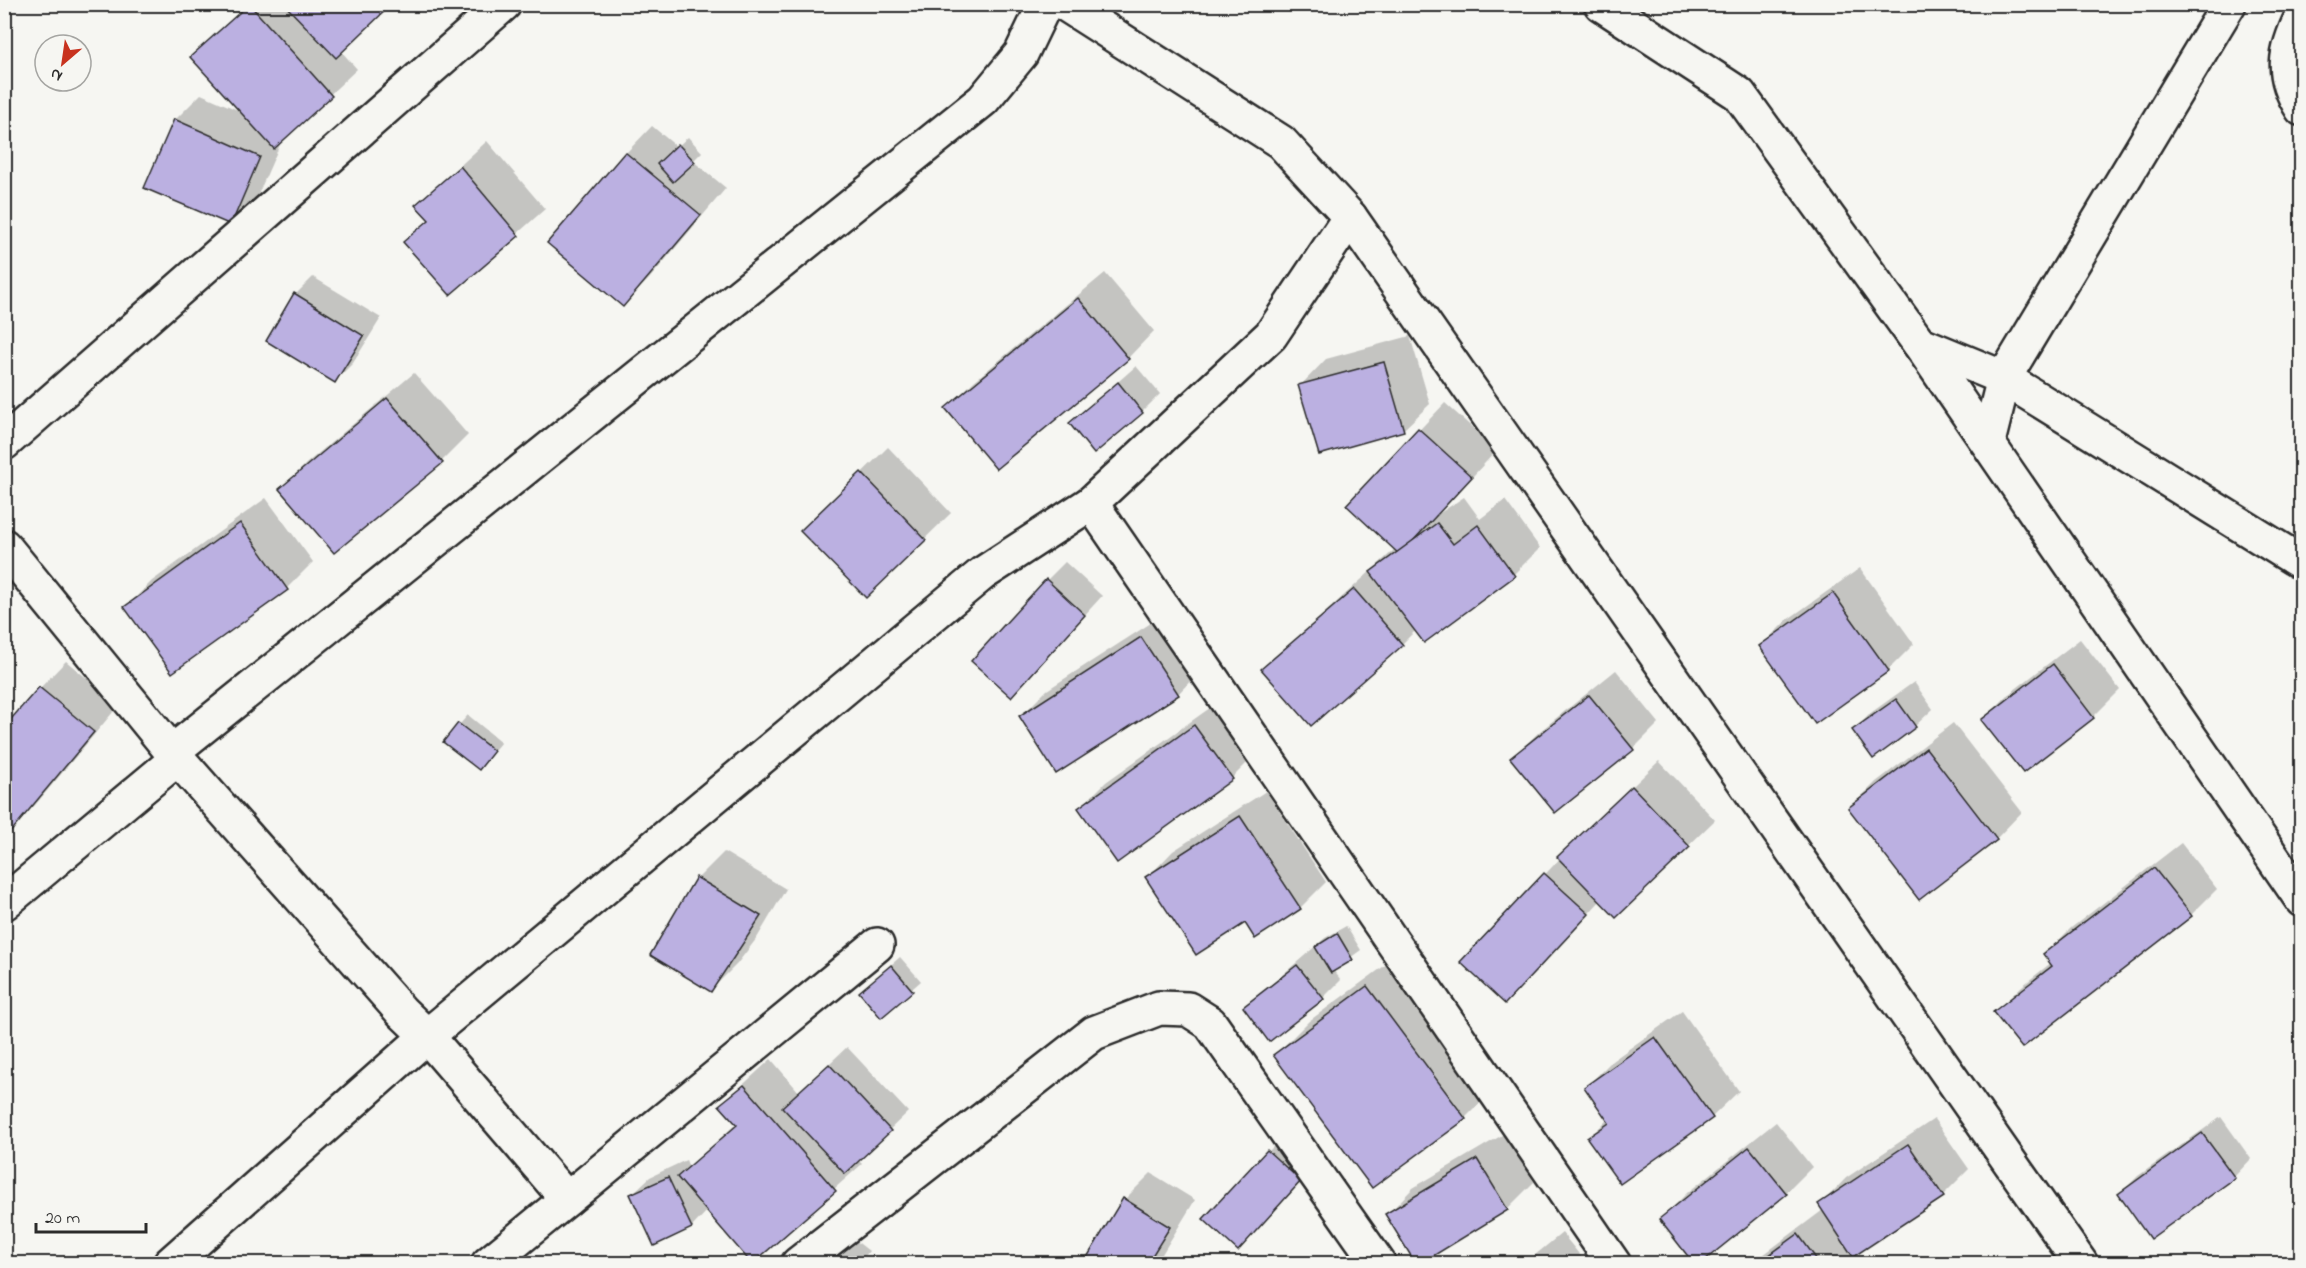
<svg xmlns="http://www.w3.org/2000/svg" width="2306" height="1268" font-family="'Indie Flower',sans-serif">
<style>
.shadow{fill:#0003}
.building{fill:#bbb0e1;stroke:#2b2b2b;stroke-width:1.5}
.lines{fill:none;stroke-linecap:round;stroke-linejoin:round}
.minor-casing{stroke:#2b2b2b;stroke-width:38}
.minor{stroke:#f6f6f2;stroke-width:33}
</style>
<rect width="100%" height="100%" fill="#f6f6f2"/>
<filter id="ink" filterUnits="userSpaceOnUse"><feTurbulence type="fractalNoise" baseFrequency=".0167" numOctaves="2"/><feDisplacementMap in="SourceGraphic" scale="12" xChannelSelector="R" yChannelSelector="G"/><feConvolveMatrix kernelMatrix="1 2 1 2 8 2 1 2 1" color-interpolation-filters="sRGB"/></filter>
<g filter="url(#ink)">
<g class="shadow">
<path d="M 248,4 L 390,4 L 341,51 L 357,69 L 282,140 L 257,197 L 230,224 L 175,120 L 201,94 L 242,112 L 192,57 Z"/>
<path d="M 652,126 L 677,147 L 688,137 L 702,152 L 693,161 L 726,188 L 649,279 L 623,305 L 549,243 L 626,153 Z"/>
<path d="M 487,141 L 545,209 L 450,293 L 406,243 L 429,219 L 417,205 Z"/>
<path d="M 1105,273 L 1154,331 L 1128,358 L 996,467 L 947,408 L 973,382 Z"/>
<path d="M 313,277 L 381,318 L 353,363 L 335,381 L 296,294 Z"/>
<path d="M 1410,336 L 1430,404 L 1403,430 L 1300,386 L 1326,359 Z"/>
<path d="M 1136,366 L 1160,394 L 1142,412 L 1071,423 Z"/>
<path d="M 414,373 L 468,435 L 442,461 L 335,551 L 281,489 L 307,463 Z"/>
<path d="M 1445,403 L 1497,450 L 1437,515 L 1464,497 L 1480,519 L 1505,500 L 1540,548 L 1514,574 L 1424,641 L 1416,630 L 1402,644 L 1263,669 L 1395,549 L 1348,505 Z"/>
<path d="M 888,447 L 951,513 L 866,596 L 829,505 Z"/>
<path d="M 266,498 L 313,562 L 287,588 L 126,607 L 152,581 Z"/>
<path d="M 1065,562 L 1102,596 L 1028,677 L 1047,580 Z"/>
<path d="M 1860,568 L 1914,644 L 1888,670 L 1761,646 L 1787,620 Z"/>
<path d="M 1168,612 L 1204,667 L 1178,694 L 1057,772 L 1021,716 L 1047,690 Z"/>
<path d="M 2080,639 L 2120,690 L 2093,717 L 2023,771 L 1983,720 L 2009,694 Z"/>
<path d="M 66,661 L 119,705 L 35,805 L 9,832 L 40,688 Z"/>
<path d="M 1616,670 L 1659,723 L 1633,749 L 1555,811 L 1512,758 L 1539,732 Z"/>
<path d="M 1914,682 L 1933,709 L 1915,726 L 1854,730 L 1872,712 Z"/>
<path d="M 1221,700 L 1258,752 L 1232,778 L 1080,808 L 1106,782 Z"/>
<path d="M 468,715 L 501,742 L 479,768 L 445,741 Z"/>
<path d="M 1953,723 L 2022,812 L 1996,839 L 1850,808 L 1876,782 Z"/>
<path d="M 1659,761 L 1715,820 L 1616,916 L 1601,900 L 1532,975 L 1462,962 L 1586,831 Z"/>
<path d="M 1266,791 L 1326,882 L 1300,908 L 1245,921 L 1147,878 L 1173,851 Z"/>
<path d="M 2181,843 L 2217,889 L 2191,915 L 2022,1046 L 1995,1012 L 2022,986 L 2052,962 L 2045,954 L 2071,928 Z"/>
<path d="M 724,852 L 786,889 L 757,938 L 737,964 L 711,990 L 698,878 Z"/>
<path d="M 1346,926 L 1361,950 L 1333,970 L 1341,980 L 1323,998 L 1270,1040 L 1245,1007 L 1325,938 Z"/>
<path d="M 1402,953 L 1499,1084 L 1465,1118 L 1275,1055 L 1309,1021 Z"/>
<path d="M 900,957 L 921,981 L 881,1016 L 869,984 Z"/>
<path d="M 1682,1011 L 1739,1091 L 1712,1117 L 1620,1182 L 1589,1138 L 1608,1119 L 1586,1087 L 1612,1061 Z"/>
<path d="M 847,1047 L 908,1112 L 858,1160 L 862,1164 L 752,1262 L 708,1210 L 692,1227 L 655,1244 L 632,1194 L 650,1177 L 686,1160 L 689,1167 L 737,1123 L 721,1105 L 771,1059 L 799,1092 Z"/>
<path d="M 2221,1117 L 2251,1159 L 2234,1177 L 2120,1194 L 2138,1176 Z"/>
<path d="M 1934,1119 L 1969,1169 L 1943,1195 L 1857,1253 L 1865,1264 L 1751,1264 L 1823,1210 L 1820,1205 L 1846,1178 Z"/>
<path d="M 1776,1122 L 1812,1167 L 1786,1193 L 1661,1219 L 1687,1193 Z"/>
<path d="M 1286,1133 L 1318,1163 L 1256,1231 L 1205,1219 Z"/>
<path d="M 1504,1134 L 1534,1182 L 1507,1209 L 1417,1263 L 1387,1215 L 1413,1188 Z"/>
<path d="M 1151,1173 L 1195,1200 L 1156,1264 L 1085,1264 L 1125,1199 Z"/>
<path d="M 846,1233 L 869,1251 L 859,1264 L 818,1264 Z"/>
<path d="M 1562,1233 L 1587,1264 L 1524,1264 Z"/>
<path d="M 585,1256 L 595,1264 L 578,1264 Z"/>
<path d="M 1347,1257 L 1370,1264 L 1340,1264 Z"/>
</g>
<g class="building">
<path d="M 249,4 L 332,96 L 274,149 L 190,57 Z"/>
<path d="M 284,4 L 392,4 L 336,58 Z"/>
<path d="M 174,119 L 260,157 L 231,225 L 144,188 Z"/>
<path d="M 678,144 L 695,162 L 673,182 L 657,164 Z"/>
<path d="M 625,152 L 701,215 L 623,307 L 547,243 Z"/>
<path d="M 460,166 L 519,236 L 450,295 L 403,242 L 429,220 L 415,205 Z"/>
<path d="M 294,293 L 364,336 L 335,383 L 266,341 Z"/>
<path d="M 1078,298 L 1129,359 L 996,469 L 945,408 Z"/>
<path d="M 1384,362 L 1404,431 L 1319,455 L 1298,385 Z"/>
<path d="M 1118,382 L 1143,413 L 1094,454 L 1069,423 Z"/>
<path d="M 387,398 L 443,463 L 334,553 L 279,489 Z"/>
<path d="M 1418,428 L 1472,477 L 1400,555 L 1346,505 Z"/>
<path d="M 861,472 L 926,540 L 866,598 L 800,531 Z"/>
<path d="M 240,523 L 288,590 L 172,673 L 124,607 Z"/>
<path d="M 1437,523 L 1453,544 L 1478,525 L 1515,576 L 1424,643 L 1370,572 Z"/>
<path d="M 1046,579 L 1085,615 L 1011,697 L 971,661 Z"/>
<path d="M 1354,589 L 1403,645 L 1311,726 L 1261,669 Z"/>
<path d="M 1833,593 L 1889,671 L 1815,724 L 1759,646 Z"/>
<path d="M 1141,637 L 1179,695 L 1056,774 L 1019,716 Z"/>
<path d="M 2053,664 L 2094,718 L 2023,773 L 1981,720 Z"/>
<path d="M 39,687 L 94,732 L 9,834 L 4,830 L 4,727 Z"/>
<path d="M 1589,695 L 1634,750 L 1555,813 L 1510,758 Z"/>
<path d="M 1896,699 L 1916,727 L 1873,759 L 1852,730 Z"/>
<path d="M 458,723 L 494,751 L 479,770 L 443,742 Z"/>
<path d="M 1194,725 L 1233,779 L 1117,863 L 1078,808 Z"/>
<path d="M 1926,748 L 1997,840 L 1919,900 L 1848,808 Z"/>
<path d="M 1632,786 L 1690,847 L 1616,918 L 1557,857 Z"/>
<path d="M 1240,816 L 1301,909 L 1255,939 L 1245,923 L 1196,955 L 1145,877 Z"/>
<path d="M 2154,868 L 2192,916 L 2022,1048 L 1993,1012 L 2052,966 L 2043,954 Z"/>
<path d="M 1544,873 L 1589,914 L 1505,1004 L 1460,962 Z"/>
<path d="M 696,877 L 761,916 L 711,992 L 650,955 Z"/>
<path d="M 1337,933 L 1353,960 L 1331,973 L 1315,947 Z"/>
<path d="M 891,965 L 913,991 L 881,1018 L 859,992 Z"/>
<path d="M 1297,965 L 1324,999 L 1269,1042 L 1243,1007 Z"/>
<path d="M 1367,986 L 1466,1119 L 1372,1188 L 1273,1055 Z"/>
<path d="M 1655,1037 L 1713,1118 L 1620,1184 L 1587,1138 L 1609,1123 L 1584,1087 Z"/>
<path d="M 829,1064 L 891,1131 L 845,1174 L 782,1107 Z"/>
<path d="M 744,1085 L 836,1191 L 752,1264 L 677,1177 L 737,1125 L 719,1105 Z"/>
<path d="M 2202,1133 L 2235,1178 L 2150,1239 L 2118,1194 Z"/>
<path d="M 1908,1144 L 1944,1197 L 1853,1257 L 1818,1204 Z"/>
<path d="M 1749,1147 L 1787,1194 L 1700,1264 L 1694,1264 L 1659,1219 Z"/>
<path d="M 1267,1150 L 1301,1181 L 1238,1251 L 1203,1219 Z"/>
<path d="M 1477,1159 L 1508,1210 L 1420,1264 L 1416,1264 L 1385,1214 Z"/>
<path d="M 668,1177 L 692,1228 L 654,1246 L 630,1194 Z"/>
<path d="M 1123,1198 L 1170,1227 L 1147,1264 L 1083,1264 Z"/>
<path d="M 1798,1234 L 1820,1264 L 1757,1264 Z"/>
<path d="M 827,1250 L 845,1264 L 816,1264 Z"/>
</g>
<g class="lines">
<g class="minor-casing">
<g id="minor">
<path d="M 1065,4 L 1281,142 L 1350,217 L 2081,1264"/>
<path d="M 1601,4 L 1739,94 L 1919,343 L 2302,900"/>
<path d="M 2302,16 C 2285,51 2280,74 2302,109"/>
<path d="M 1919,343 L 2004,378 L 2302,563"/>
<path d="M 1988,442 L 2004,378 L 2229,4"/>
<path d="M 4,443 L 504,4"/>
<path d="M 1091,503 L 1614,1264"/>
<path d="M 4,546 L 172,752 L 402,1012 L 427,1036 L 982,574 L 1091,503 L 1271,335 L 1350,217"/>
<path d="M 172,752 L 983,100 L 1021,54 L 1045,4"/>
<path d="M 4,903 L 178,758"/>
<path d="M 170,1264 L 427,1036 L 567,1199"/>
<path d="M 488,1264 L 877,945"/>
<path d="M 798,1264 L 1094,1033 L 1159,1008 L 1188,1009 L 1210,1023 L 1379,1264"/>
</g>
</g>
<use href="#minor" class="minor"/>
</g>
</g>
<rect width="2306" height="1268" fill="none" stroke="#f6f6f2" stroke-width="24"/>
<rect x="12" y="12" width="2282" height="1244" fill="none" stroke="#2b2b2b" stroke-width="2" filter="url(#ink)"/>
<g transform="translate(63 63) rotate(209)"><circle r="28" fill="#f6f6f2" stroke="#a5a5a2" stroke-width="1.5"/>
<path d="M0-4.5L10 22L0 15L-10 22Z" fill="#c8321e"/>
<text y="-9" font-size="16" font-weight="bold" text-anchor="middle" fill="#2b2b2b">N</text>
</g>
<path d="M36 1223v9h110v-9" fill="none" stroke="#2b2b2b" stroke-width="3"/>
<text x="45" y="1223" font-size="18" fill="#2b2b2b" stroke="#f6f6f2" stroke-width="4.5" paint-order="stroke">20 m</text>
</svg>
